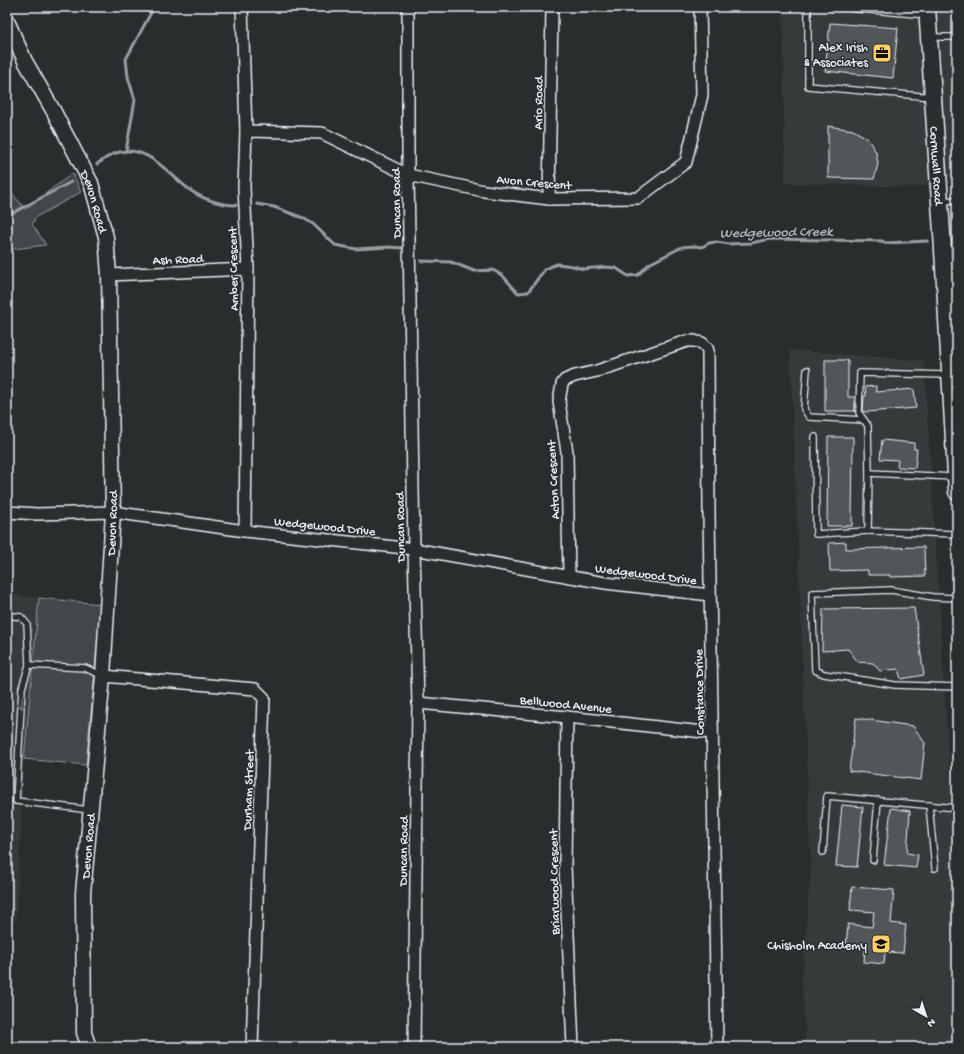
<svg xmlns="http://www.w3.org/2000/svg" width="964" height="1054" font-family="'Gochi Hand',sans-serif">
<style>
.built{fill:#363a3b}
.green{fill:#424648;stroke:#959ca0}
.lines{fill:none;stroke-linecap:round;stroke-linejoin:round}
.stream{stroke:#989fa3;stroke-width:3}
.building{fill:#535759;stroke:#e8f1f8}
.service-casing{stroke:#e8f1f8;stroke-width:8}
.minor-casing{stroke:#e8f1f8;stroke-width:14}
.tertiary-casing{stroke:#e8f1f8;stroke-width:17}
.secondary-casing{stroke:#e8f1f8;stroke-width:19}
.service{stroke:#2a2d2e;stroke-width:5.5}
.minor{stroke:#2a2d2e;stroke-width:11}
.tertiary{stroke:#2a2d2e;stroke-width:14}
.secondary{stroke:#2a2d2e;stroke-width:16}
.oneway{stroke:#6c7275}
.labels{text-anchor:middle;stroke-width:3;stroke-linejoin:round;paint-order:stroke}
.poi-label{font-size:13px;fill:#e8f1f8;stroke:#2a2d2e;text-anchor:end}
.street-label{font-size:13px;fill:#e8f1f8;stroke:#2a2d2e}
.water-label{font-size:14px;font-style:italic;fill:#acb3b9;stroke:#2a2d2e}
</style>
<rect width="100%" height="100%" fill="#2a2d2e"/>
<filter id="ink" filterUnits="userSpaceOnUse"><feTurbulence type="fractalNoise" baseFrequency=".025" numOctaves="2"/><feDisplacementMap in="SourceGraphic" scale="8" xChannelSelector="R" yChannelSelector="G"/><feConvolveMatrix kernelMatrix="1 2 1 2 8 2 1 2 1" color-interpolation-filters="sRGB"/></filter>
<g filter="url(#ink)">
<g class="built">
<path d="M 783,7 L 957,7 L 957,183 L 912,187 L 785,183 Z"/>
<path d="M 790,350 L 924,361 L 956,879 L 957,1047 L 806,1047 L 802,982 L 811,865 Z"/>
<path d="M 7,594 L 39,598 L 24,759 L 16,921 L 7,920 Z"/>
</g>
<g class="green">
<path d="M 73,173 L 81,192 L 36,217 L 32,224 L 46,245 L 14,249 L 7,257 L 7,187 L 25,209 Z"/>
<path d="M 39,598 L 101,604 L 86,765 L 24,759 Z"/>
</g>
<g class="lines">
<g class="stream">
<path d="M 126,151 L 135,100 L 128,77 L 126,59 L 154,7"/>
<path d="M 97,164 C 102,161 107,157 113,154 C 146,141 167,173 190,190 C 202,199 221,205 236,205"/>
<path d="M 257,204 L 274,207 L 303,218 L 313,224 L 335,245 L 356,249 L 389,247 L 402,248"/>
<path d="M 7,216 L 71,182"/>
<path d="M 421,261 L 451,262 L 474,271 L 493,270 L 503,276 L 518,293 L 528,292 L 545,269 L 557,264 L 573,266 L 583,269 L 606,267 L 616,268 L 628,276 L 638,275 L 649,264 L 682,247 L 694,246 L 702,247 L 709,243 L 716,242 L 729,244 L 751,243 L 770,239 L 882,241 L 885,243 L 928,241"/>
</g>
</g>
<g class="building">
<path d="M 830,23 L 898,28 L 893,78 L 825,71 Z"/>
<path d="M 828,126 L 853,130 L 867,138 L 876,152 L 878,164 L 874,179 L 828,178 Z"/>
<path d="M 825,360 L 848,360 L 848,397 L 855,397 L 855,411 L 825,411 Z"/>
<path d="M 876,386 L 876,392 L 914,389 L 916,408 L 867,412 L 863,411 L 864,396 L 866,396 L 865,387 Z"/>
<path d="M 828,437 L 853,437 L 852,526 L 827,526 Z"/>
<path d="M 882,440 L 914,443 L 914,449 L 917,449 L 915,468 L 897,467 L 898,460 L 880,459 Z"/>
<path d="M 846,542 L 846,549 L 924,547 L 925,576 L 890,577 L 890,575 L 868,575 L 868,570 L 830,571 L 829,543 Z"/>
<path d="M 914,608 L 924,675 L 901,679 L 898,669 L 880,671 L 873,663 L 858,662 L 848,649 L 822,651 L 823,609 Z"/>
<path d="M 856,718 L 913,726 L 925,743 L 921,780 L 849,771 Z"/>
<path d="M 842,805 L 863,807 L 857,867 L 836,866 Z"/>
<path d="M 891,808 L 910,811 L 907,853 L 918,855 L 916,868 L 884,865 Z"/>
<path d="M 852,887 L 894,890 L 891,923 L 906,925 L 903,953 L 885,952 L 884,964 L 864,962 L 865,948 L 846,947 L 848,924 L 872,927 L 874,912 L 850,910 Z"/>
</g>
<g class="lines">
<g class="service-casing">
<g id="service">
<path d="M 808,7 L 808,86 L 932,97"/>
<path d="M 836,7 L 927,15"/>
<path d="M 929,37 L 957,37"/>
<path d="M 942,201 L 957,200"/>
<path d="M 945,283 L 957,281"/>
<path d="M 807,370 L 804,409 L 809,417 L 863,420"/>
<path d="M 815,437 L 816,534 L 868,531"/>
<path d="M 869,473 L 868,426 L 859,413 L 860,373 L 948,375"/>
<path d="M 954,477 L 869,473 L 868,531 L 957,534"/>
<path d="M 957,598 L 933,597 L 891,590 L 812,593 L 815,670 L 824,674 L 895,685 L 957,687"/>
<path d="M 7,615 L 21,617 L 27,624 L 29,665 L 22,688 L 16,801 L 90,810"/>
<path d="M 29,665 L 85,668 L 103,676"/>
<path d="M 929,805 L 935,868"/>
<path d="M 823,852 L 827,796 L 957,808"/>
<path d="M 873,860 L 878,800"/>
</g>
</g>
<g class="minor-casing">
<g id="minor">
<path d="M 242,7 L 246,131 L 244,187 L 248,269 L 245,531"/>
<path d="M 408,7 L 408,175 L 414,549 L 418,703 L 414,1047"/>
<path d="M 246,131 L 322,133 L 408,175 L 484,191 L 549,199 L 638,198 L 686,162 L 702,95 L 700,7"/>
<path d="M 549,199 L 552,7"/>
<path d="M 109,275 L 248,269"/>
<path d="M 7,512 L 37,514 L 113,512 L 245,531 L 414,549 L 605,583 L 710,595"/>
<path d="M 569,577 L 567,452 L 559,402 L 562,384 L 565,380 L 575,376 L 597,371 L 687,341 L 694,341 L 702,343 L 707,348 L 708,351 L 709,513 L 717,1047"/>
<path d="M 103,676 L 255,689 L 264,698 L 252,1047"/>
<path d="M 418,703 L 567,717 L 712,733"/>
<path d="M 567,717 L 565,866 L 573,1047"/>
</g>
</g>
<g class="tertiary-casing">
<g id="tertiary">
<path id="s1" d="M 7,21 L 25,61 L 54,112 L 91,183 L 106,237 L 109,275 L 113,512 L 103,676 L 83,893 L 84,1033 L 89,1047"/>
</g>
</g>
<g class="secondary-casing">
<g id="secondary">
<path id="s2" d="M 927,7 L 942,233 L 957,492"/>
</g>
</g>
<use href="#service" class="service"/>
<use href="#minor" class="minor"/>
<use href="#tertiary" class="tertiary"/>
<use href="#secondary" class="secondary"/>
</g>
<defs><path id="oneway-shaft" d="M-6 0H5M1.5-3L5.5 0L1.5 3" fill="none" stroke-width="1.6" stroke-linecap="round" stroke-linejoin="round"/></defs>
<use class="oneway" href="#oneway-shaft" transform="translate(22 703) rotate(93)"/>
</g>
<defs>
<g id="office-square" transform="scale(1)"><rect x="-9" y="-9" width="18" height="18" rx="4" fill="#ffd166" stroke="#2a2d2e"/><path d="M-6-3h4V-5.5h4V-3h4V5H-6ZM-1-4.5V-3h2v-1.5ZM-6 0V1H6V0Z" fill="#111"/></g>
<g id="school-square" transform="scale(1)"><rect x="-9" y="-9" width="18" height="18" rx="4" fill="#ffd166" stroke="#2a2d2e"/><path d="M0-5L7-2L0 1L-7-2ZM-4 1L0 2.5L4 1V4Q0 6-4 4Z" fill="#111"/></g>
</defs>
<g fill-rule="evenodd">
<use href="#office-square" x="882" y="53"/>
<use href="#school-square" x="881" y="944"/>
</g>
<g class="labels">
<g class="poi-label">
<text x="868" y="51">Alex Irish<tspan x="868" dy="15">&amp; Associates</tspan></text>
<text x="867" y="949">Chisholm Academy</text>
</g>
<g class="street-label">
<text transform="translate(537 103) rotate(-89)" y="5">Ario Road</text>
<text dy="5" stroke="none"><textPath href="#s2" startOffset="159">Cornwall Road</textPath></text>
<text transform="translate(534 181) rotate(5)" y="5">Avon Crescent</text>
<text dy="5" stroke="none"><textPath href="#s1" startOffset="201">Devon Road</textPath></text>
<text transform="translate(395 203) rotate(-91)" y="5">Duncan Road</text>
<text transform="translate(178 258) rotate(-2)" y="5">Ash Road</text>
<text transform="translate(232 269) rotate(-91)" y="5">Amber Crescent</text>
<text transform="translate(552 480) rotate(-93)" y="5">Acton Crescent</text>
<text transform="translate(111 523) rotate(-88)" y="5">Devon Road</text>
<text transform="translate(325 525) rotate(6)" y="5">Wedgewood Drive</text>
<text transform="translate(399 527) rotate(-91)" y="5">Duncan Road</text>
<text transform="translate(646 573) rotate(7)" y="5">Wedgewood Drive</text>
<text transform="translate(698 692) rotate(-91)" y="5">Constance Drive</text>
<text transform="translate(566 703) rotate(6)" y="5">Bellwood Avenue</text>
<text transform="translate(247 790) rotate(-88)" y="5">Durham Street</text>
<text transform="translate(87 846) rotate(-85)" y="5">Devon Road</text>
<text transform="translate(402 851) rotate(-89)" y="5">Duncan Road</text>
<text transform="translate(553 882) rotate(-91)" y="5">Briarwood Crescent</text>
</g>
<g class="water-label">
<text transform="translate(776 231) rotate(-1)" y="5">Wedgewood Creek</text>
</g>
</g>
<rect width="964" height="1054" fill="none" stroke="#2a2d2e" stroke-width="24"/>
<rect x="12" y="12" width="940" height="1030" fill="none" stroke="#e8f1f8" stroke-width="1.5" filter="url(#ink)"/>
<g transform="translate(926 1016) rotate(141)" stroke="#2a2d2e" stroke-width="3" paint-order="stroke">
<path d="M0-3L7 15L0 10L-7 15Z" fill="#e8f1f8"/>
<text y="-6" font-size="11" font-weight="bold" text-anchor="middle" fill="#e8f1f8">N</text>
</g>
</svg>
